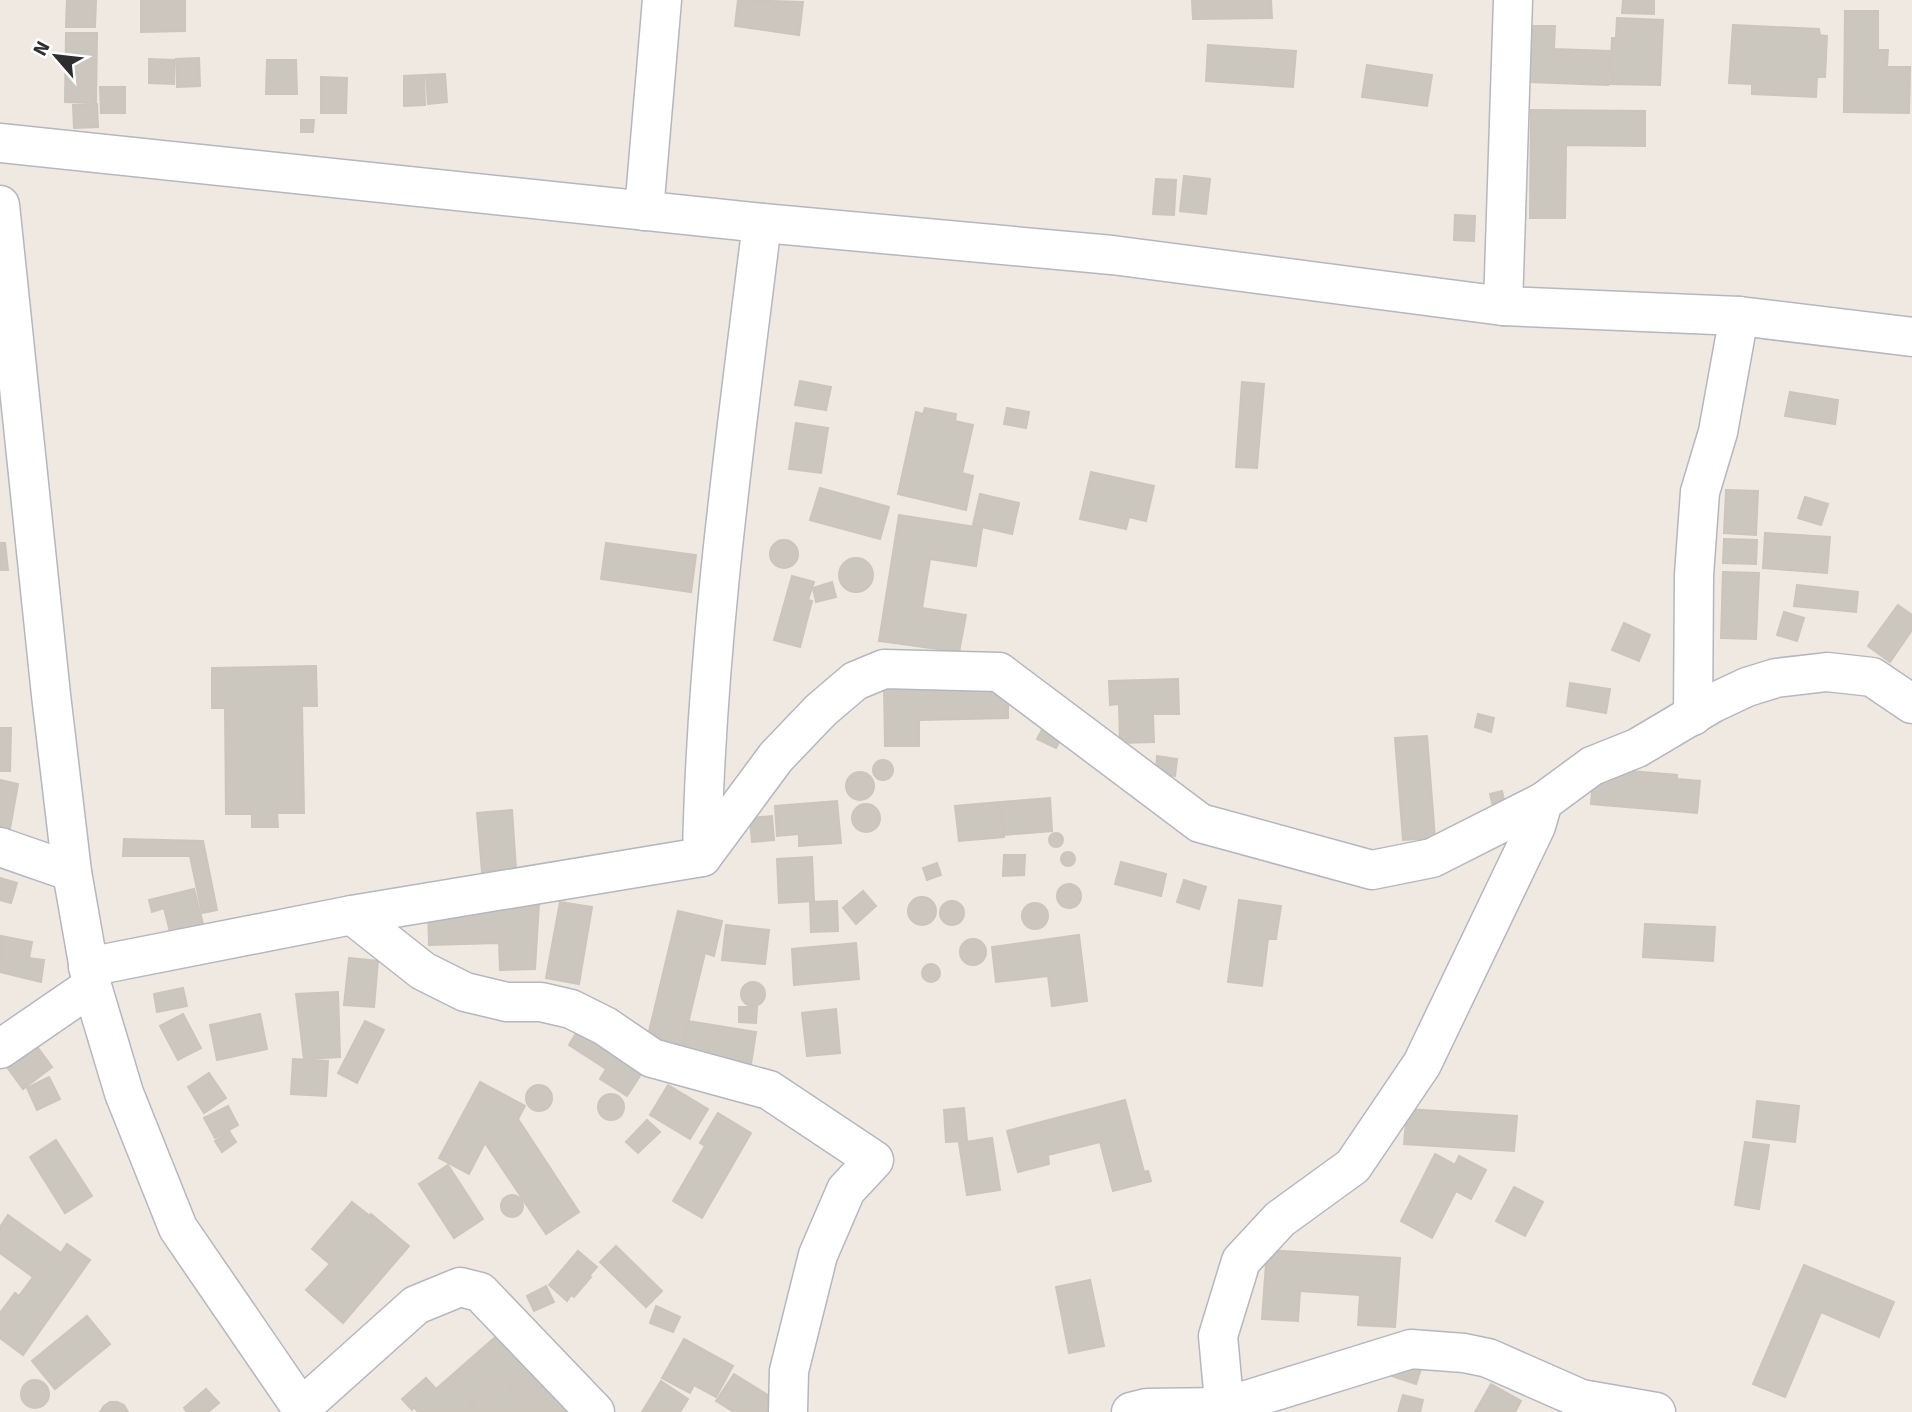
<svg xmlns="http://www.w3.org/2000/svg" width="1912" height="1412" font-family="Signika,sans-serif">
<style>
.building{fill:#cbc7bf;stroke:#cbc5ba;stroke-width:2}
.lines{fill:none;stroke-linecap:round;stroke-linejoin:round}
.minor-casing{stroke:#b4b7c1;stroke-width:41}
.secondary-casing{stroke:#b4b7c1;stroke-width:41}
.minor{stroke:#fff;stroke-width:38}
.secondary{stroke:#fff;stroke-width:38}
</style>
<rect width="100%" height="100%" fill="#efe9e1"/>
<g class="building">
<path d="M 67,0 L 96,0 L 95,27 L 66,27 Z"/>
<path d="M 141,0 L 185,0 L 185,31 L 141,32 Z"/>
<path d="M 738,0 L 803,2 L 799,35 L 735,26 Z"/>
<path d="M 1192,0 L 1271,0 L 1272,18 L 1193,19 Z"/>
<path d="M 1623,0 L 1654,0 L 1654,14 L 1622,13 Z"/>
<path d="M 1845,11 L 1878,11 L 1878,50 L 1888,50 L 1887,67 L 1910,67 L 1909,113 L 1844,112 Z"/>
<path d="M 1617,18 L 1663,20 L 1660,85 L 1610,84 L 1612,38 L 1616,38 Z"/>
<path d="M 1733,25 L 1819,29 L 1820,35 L 1827,36 L 1825,77 L 1817,77 L 1816,97 L 1752,94 L 1752,84 L 1729,83 Z"/>
<path d="M 1531,26 L 1555,26 L 1554,49 L 1610,51 L 1608,85 L 1529,82 Z"/>
<path d="M 66,33 L 97,33 L 96,103 L 65,102 Z"/>
<path d="M 1208,45 L 1296,51 L 1293,87 L 1206,81 Z"/>
<path d="M 199,58 L 200,86 L 177,87 L 176,59 Z"/>
<path d="M 149,59 L 174,60 L 174,84 L 149,83 Z"/>
<path d="M 267,60 L 296,60 L 297,94 L 266,94 Z"/>
<path d="M 1367,65 L 1432,75 L 1427,106 L 1362,97 Z"/>
<path d="M 445,74 L 447,102 L 428,104 L 426,75 Z"/>
<path d="M 424,75 L 425,105 L 404,106 L 404,76 Z"/>
<path d="M 321,77 L 347,78 L 346,113 L 321,113 Z"/>
<path d="M 100,87 L 125,87 L 125,113 L 101,113 Z"/>
<path d="M 97,104 L 98,127 L 74,128 L 73,105 Z"/>
<path d="M 1531,110 L 1645,111 L 1645,146 L 1566,145 L 1565,218 L 1530,218 Z"/>
<path d="M 301,120 L 314,120 L 313,132 L 301,132 Z"/>
<path d="M 1184,176 L 1210,179 L 1206,214 L 1180,211 Z"/>
<path d="M 1156,179 L 1176,180 L 1174,215 L 1153,214 Z"/>
<path d="M 1455,215 L 1475,216 L 1474,241 L 1454,240 Z"/>
<path d="M 800,381 L 831,387 L 826,410 L 795,405 Z"/>
<path d="M 1242,382 L 1264,384 L 1257,468 L 1236,467 Z"/>
<path d="M 1790,392 L 1838,400 L 1835,424 L 1785,416 Z"/>
<path d="M 925,408 L 956,414 L 955,421 L 973,425 L 962,473 L 973,476 L 966,510 L 898,494 L 916,412 L 923,414 Z"/>
<path d="M 1007,408 L 1029,412 L 1026,428 L 1004,424 Z"/>
<path d="M 796,423 L 828,428 L 821,473 L 789,469 Z"/>
<path d="M 1091,472 L 1154,486 L 1146,521 L 1129,517 L 1126,529 L 1080,519 Z"/>
<path d="M 820,488 L 889,507 L 880,539 L 810,520 Z"/>
<path d="M 1726,490 L 1758,491 L 1756,535 L 1724,533 Z"/>
<path d="M 980,494 L 1019,503 L 1012,534 L 973,525 Z"/>
<path d="M 1805,497 L 1828,504 L 1821,525 L 1798,518 Z"/>
<path d="M 899,515 L 982,528 L 976,566 L 930,559 L 922,608 L 966,615 L 959,652 L 879,641 Z"/>
<path d="M 1765,533 L 1830,537 L 1827,573 L 1763,568 Z"/>
<path d="M 1724,539 L 1757,540 L 1756,564 L 1723,563 Z"/>
<circle cx="784" cy="554" r="14"/>
<path d="M 0,543 L 5,543 L 8,570 L 0,570 Z"/>
<path d="M 606,543 L 696,555 L 691,592 L 601,579 Z"/>
<circle cx="856" cy="575" r="17"/>
<path d="M 1723,572 L 1759,573 L 1756,639 L 1721,638 Z"/>
<path d="M 792,576 L 814,582 L 808,600 L 812,601 L 800,647 L 774,640 Z"/>
<path d="M 832,582 L 836,597 L 816,602 L 813,588 Z"/>
<path d="M 1797,585 L 1858,592 L 1856,612 L 1794,606 Z"/>
<path d="M 1898,605 L 1912,615 L 1912,630 L 1890,662 L 1868,646 Z"/>
<path d="M 1784,612 L 1804,618 L 1797,641 L 1777,635 Z"/>
<path d="M 1624,623 L 1650,635 L 1639,661 L 1612,650 Z"/>
<path d="M 316,666 L 317,706 L 302,706 L 304,813 L 277,813 L 278,827 L 252,827 L 252,814 L 226,814 L 225,708 L 212,708 L 212,668 Z"/>
<path d="M 1178,679 L 1179,714 L 1153,714 L 1154,742 L 1120,743 L 1119,704 L 1110,705 L 1109,681 Z"/>
<path d="M 1570,683 L 1610,689 L 1606,713 L 1567,706 Z"/>
<path d="M 1008,684 L 1008,718 L 919,720 L 919,746 L 885,746 L 884,685 Z"/>
<path d="M 1478,714 L 1494,718 L 1491,732 L 1475,727 Z"/>
<path d="M 1045,724 L 1064,733 L 1056,748 L 1037,739 Z"/>
<path d="M 0,728 L 11,728 L 10,771 L 0,771 Z"/>
<path d="M 1427,736 L 1435,838 L 1403,840 L 1395,738 Z"/>
<path d="M 1157,756 L 1177,759 L 1175,776 L 1156,774 Z"/>
<circle cx="883" cy="770" r="10"/>
<path d="M 1594,768 L 1677,775 L 1677,779 L 1700,781 L 1697,813 L 1591,804 Z"/>
<circle cx="860" cy="786" r="14"/>
<path d="M 0,780 L 18,784 L 8,840 L 0,838 Z"/>
<path d="M 1502,791 L 1505,805 L 1493,807 L 1490,794 Z"/>
<path d="M 1050,798 L 1052,831 L 1004,835 L 1002,802 Z"/>
<path d="M 837,801 L 841,843 L 799,846 L 799,834 L 777,836 L 775,806 Z"/>
<path d="M 1000,802 L 1004,837 L 959,841 L 955,806 Z"/>
<circle cx="866" cy="818" r="14"/>
<path d="M 512,810 L 516,869 L 482,872 L 477,813 Z"/>
<path d="M 772,816 L 774,840 L 752,842 L 750,818 Z"/>
<circle cx="1056" cy="840" r="7"/>
<path d="M 124,839 L 203,841 L 217,910 L 202,913 L 190,856 L 123,856 Z"/>
<circle cx="1068" cy="859" r="7"/>
<path d="M 1004,855 L 1025,855 L 1024,875 L 1003,876 Z"/>
<path d="M 812,857 L 814,901 L 779,903 L 777,859 Z"/>
<path d="M 1121,862 L 1166,874 L 1161,896 L 1115,884 Z"/>
<path d="M 937,863 L 941,875 L 927,880 L 923,868 Z"/>
<path d="M 0,878 L 17,883 L 11,903 L 0,900 Z"/>
<path d="M 1184,880 L 1206,887 L 1199,909 L 1177,902 Z"/>
<circle cx="1069" cy="896" r="12"/>
<path d="M 194,889 L 203,924 L 170,932 L 164,908 L 152,912 L 149,900 Z"/>
<path d="M 863,891 L 876,906 L 856,924 L 843,908 Z"/>
<circle cx="922" cy="911" r="14"/>
<path d="M 1239,900 L 1281,906 L 1276,939 L 1268,939 L 1262,986 L 1228,982 Z"/>
<circle cx="952" cy="913" r="12"/>
<path d="M 837,901 L 838,931 L 811,932 L 810,902 Z"/>
<path d="M 560,902 L 592,907 L 579,984 L 546,978 Z"/>
<circle cx="1035" cy="916" r="13"/>
<path d="M 539,904 L 535,969 L 500,970 L 499,943 L 429,945 L 428,908 Z"/>
<path d="M 678,911 L 722,921 L 714,956 L 705,953 L 681,1052 L 646,1044 Z"/>
<path d="M 1645,924 L 1715,927 L 1713,961 L 1643,957 Z"/>
<path d="M 726,925 L 769,930 L 765,964 L 722,960 Z"/>
<path d="M 1079,935 L 1087,1001 L 1052,1006 L 1048,976 L 996,982 L 992,947 Z"/>
<path d="M 1,936 L 32,942 L 29,958 L 44,960 L 41,982 L 0,972 Z"/>
<circle cx="973" cy="952" r="13"/>
<path d="M 856,943 L 859,979 L 794,985 L 792,949 Z"/>
<path d="M 349,958 L 378,961 L 374,1007 L 344,1005 Z"/>
<circle cx="931" cy="973" r="9"/>
<circle cx="753" cy="994" r="12"/>
<path d="M 183,988 L 187,1006 L 157,1012 L 154,994 Z"/>
<path d="M 338,992 L 340,1057 L 304,1059 L 296,994 Z"/>
<path d="M 739,1007 L 757,1007 L 756,1023 L 739,1022 Z"/>
<path d="M 836,1009 L 840,1053 L 807,1056 L 802,1013 Z"/>
<path d="M 183,1014 L 201,1048 L 178,1060 L 160,1026 Z"/>
<path d="M 260,1014 L 267,1049 L 217,1060 L 210,1025 Z"/>
<path d="M 365,1021 L 384,1030 L 357,1083 L 338,1073 Z"/>
<path d="M 688,1021 L 756,1032 L 751,1064 L 683,1053 Z"/>
<path d="M 580,1027 L 645,1068 L 627,1096 L 600,1079 L 606,1069 L 569,1045 Z"/>
<path d="M 33,1041 L 52,1067 L 23,1089 L 4,1063 Z"/>
<path d="M 293,1059 L 328,1061 L 326,1096 L 291,1094 Z"/>
<path d="M 209,1073 L 226,1098 L 204,1113 L 188,1087 Z"/>
<path d="M 49,1077 L 60,1099 L 37,1110 L 27,1088 Z"/>
<path d="M 480,1082 L 525,1106 L 518,1119 L 579,1212 L 546,1234 L 485,1143 L 469,1174 L 439,1158 Z"/>
<circle cx="539" cy="1098" r="13"/>
<path d="M 668,1085 L 708,1109 L 690,1139 L 650,1115 Z"/>
<circle cx="611" cy="1107" r="13"/>
<path d="M 1125,1100 L 1144,1172 L 1148,1171 L 1151,1181 L 1113,1191 L 1100,1142 L 1048,1155 L 1049,1164 L 1018,1172 L 1007,1131 Z"/>
<path d="M 1757,1101 L 1799,1106 L 1795,1142 L 1753,1137 Z"/>
<path d="M 228,1106 L 238,1125 L 215,1138 L 204,1118 Z"/>
<path d="M 964,1108 L 967,1141 L 946,1142 L 944,1110 Z"/>
<path d="M 1407,1109 L 1517,1116 L 1514,1151 L 1404,1144 Z"/>
<path d="M 718,1113 L 751,1133 L 702,1218 L 673,1201 L 705,1146 L 700,1143 Z"/>
<path d="M 647,1120 L 660,1132 L 638,1153 L 626,1142 Z"/>
<path d="M 229,1131 L 236,1142 L 222,1152 L 215,1141 Z"/>
<path d="M 992,1138 L 1000,1190 L 967,1195 L 959,1143 Z"/>
<path d="M 56,1140 L 92,1196 L 65,1213 L 30,1157 Z"/>
<path d="M 1745,1142 L 1769,1145 L 1759,1209 L 1735,1205 Z"/>
<path d="M 1435,1154 L 1455,1165 L 1459,1156 L 1486,1170 L 1471,1199 L 1456,1191 L 1432,1238 L 1401,1221 Z"/>
<path d="M 448,1165 L 483,1219 L 454,1238 L 419,1184 Z"/>
<path d="M 1514,1187 L 1543,1202 L 1525,1236 L 1496,1221 Z"/>
<circle cx="512" cy="1206" r="11"/>
<path d="M 352,1202 L 370,1216 L 371,1214 L 409,1246 L 343,1323 L 306,1290 L 330,1264 L 312,1249 Z"/>
<path d="M 8,1215 L 61,1253 L 67,1244 L 90,1260 L 23,1355 L 0,1338 L 0,1313 L 15,1293 L 19,1296 L 33,1277 L 0,1253 L 0,1227 Z"/>
<path d="M 616,1246 L 662,1291 L 646,1307 L 600,1262 Z"/>
<path d="M 1267,1250 L 1400,1258 L 1395,1327 L 1358,1325 L 1360,1295 L 1300,1291 L 1298,1321 L 1262,1319 Z"/>
<path d="M 578,1251 L 597,1267 L 589,1276 L 591,1277 L 574,1297 L 571,1295 L 567,1301 L 549,1285 Z"/>
<path d="M 1804,1265 L 1894,1302 L 1879,1337 L 1821,1312 L 1785,1397 L 1753,1384 Z"/>
<path d="M 1090,1280 L 1104,1346 L 1069,1353 L 1056,1287 Z"/>
<path d="M 546,1286 L 554,1302 L 534,1311 L 527,1296 Z"/>
<path d="M 656,1306 L 680,1317 L 673,1332 L 650,1323 Z"/>
<path d="M 87,1316 L 110,1344 L 55,1389 L 32,1361 Z"/>
<path d="M 502,1331 L 583,1412 L 534,1412 L 501,1378 L 470,1405 L 476,1412 L 418,1412 L 414,1407 L 412,1410 L 402,1399 L 426,1378 L 436,1389 Z"/>
<path d="M 684,1339 L 733,1366 L 716,1397 L 694,1385 L 690,1393 L 662,1378 Z"/>
<path d="M 1399,1355 L 1423,1363 L 1416,1384 L 1392,1376 Z"/>
<path d="M 734,1374 L 774,1399 L 766,1412 L 734,1412 L 716,1401 Z"/>
<path d="M 501,1378 L 534,1412 L 476,1412 L 470,1405 Z"/>
<circle cx="35" cy="1394" r="14"/>
<path d="M 661,1381 L 688,1399 L 680,1412 L 642,1412 Z"/>
<path d="M 1491,1384 L 1521,1401 L 1515,1412 L 1475,1412 Z"/>
<path d="M 206,1389 L 219,1403 L 208,1412 L 187,1412 L 184,1408 Z"/>
<path d="M 1403,1395 L 1423,1400 L 1420,1412 L 1398,1412 Z"/>
<path d="M 110,1402 L 117,1402 L 124,1405 L 128,1412 L 100,1412 L 104,1406 Z"/>
</g>
<g class="lines">
<g class="minor-casing">
<g id="minor">
<path d="M 644,211 L 662,0"/>
<path d="M 1503,306 L 1513,0"/>
<path d="M 1693,716 L 1694,575 L 1700,492 L 1718,432 L 1739,316"/>
<path d="M 0,847 L 72,872"/>
<path d="M 702,857 C 706,644 736,434 762,223"/>
<path d="M 352,915 L 423,971 L 465,992 L 507,1002 L 541,1002 L 571,1009 L 605,1026 L 652,1058 L 769,1090 L 874,1160 L 846,1190 L 818,1255 L 789,1371 L 788,1412"/>
<path d="M 88,967 L 352,915 L 702,857 L 776,757 L 821,710 L 855,681 L 884,669 L 999,672 L 1200,823 L 1372,870 L 1432,858 L 1543,802"/>
<path d="M 0,1049 L 92,986"/>
<path d="M 301,1408 L 416,1305 L 460,1287 L 480,1292 L 595,1412"/>
<path d="M 1131,1412 L 1147,1408 L 1224,1407 L 1411,1349 L 1464,1353 L 1488,1358 L 1581,1399 L 1656,1412"/>
<path d="M 1225,1412 L 1218,1336 L 1241,1261 L 1280,1219 L 1353,1166 L 1422,1064 L 1536,826 L 1543,802 L 1592,766 L 1637,748 L 1713,703 L 1747,687 L 1776,678 L 1827,672 L 1872,677 L 1912,704"/>
</g>
</g>
<g class="secondary-casing">
<g id="secondary">
<path d="M 0,143 L 762,223 L 1112,255 L 1503,306 L 1739,316 L 1912,337"/>
<path d="M 0,205 L 51,695 L 72,872 L 92,986 L 124,1093 L 178,1228 L 304,1412"/>
</g>
</g>
<use href="#minor" class="minor"/>
<use href="#secondary" class="secondary"/>
</g>
<g transform="translate(56 56) rotate(298)" stroke="#ffffff" stroke-width="5" paint-order="stroke">
<path d="M0-5L12 26L0 18L-12 26Z" fill="#2e2e2e"/>
<text y="-10" font-size="19" font-weight="bold" text-anchor="middle" fill="#2e2e2e">N</text>
</g>
</svg>
